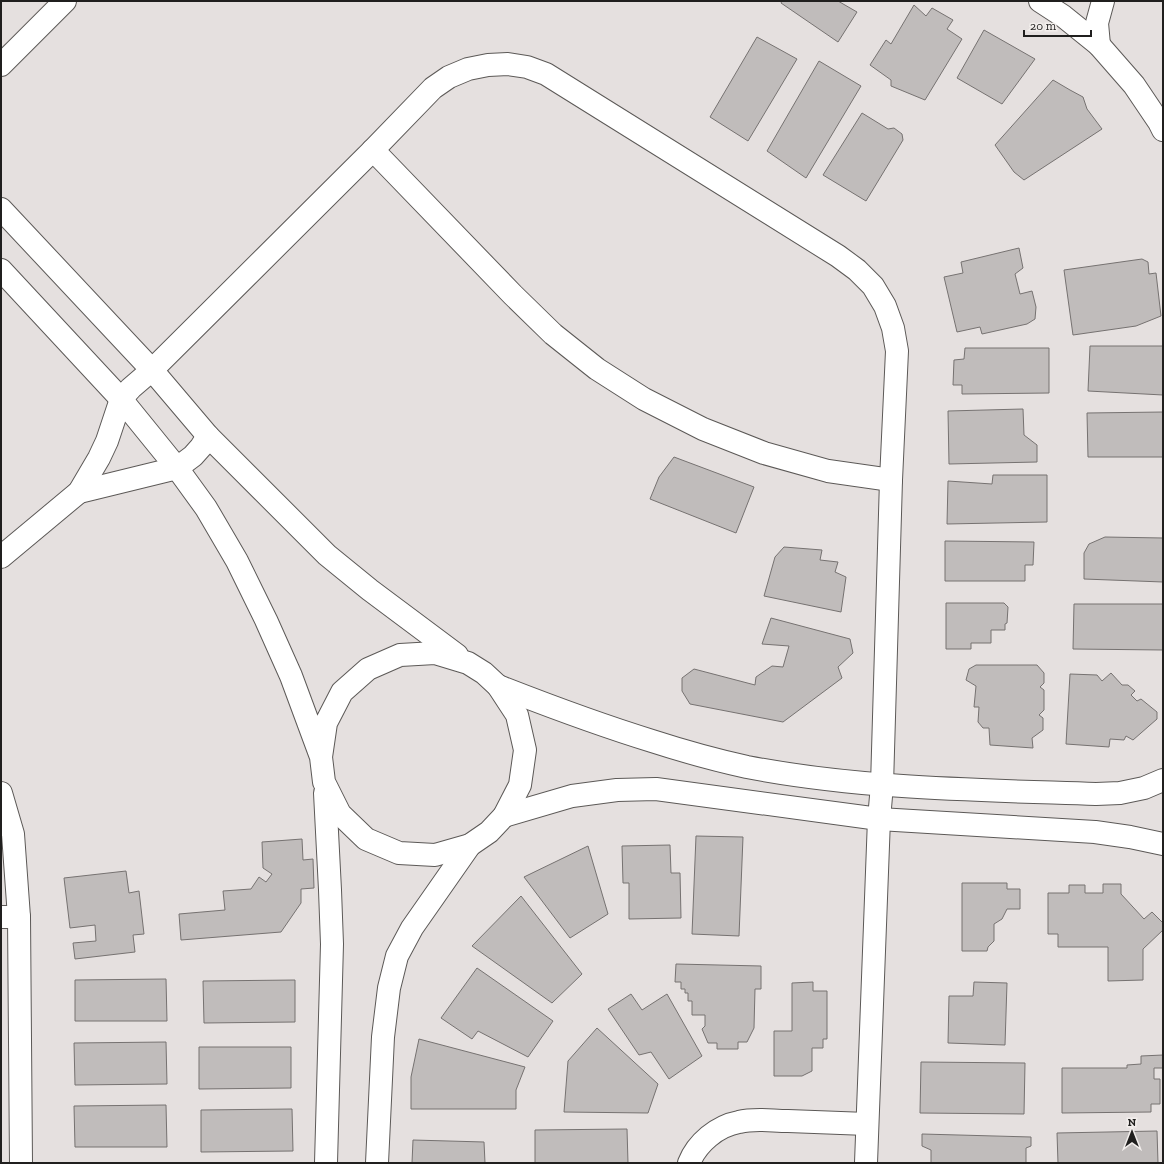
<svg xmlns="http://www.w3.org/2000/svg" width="1164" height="1164" font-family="'Zilla Slab',serif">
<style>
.building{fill:#c0bcbb;stroke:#767271}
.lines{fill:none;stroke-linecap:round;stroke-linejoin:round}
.street-casing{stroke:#5c5957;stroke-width:24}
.secondary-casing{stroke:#5c5957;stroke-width:24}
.street{stroke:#fff;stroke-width:22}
.secondary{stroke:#fff;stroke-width:22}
</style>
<rect width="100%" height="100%" fill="#e5e0df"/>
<g class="building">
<path d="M 782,1 L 838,1 L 857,12 L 838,42 L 781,3 Z"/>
<path d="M 914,5 L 926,16 L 932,8 L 953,20 L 947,29 L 962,39 L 925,100 L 891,86 L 891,80 L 870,65 L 886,40 L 891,44 Z"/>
<path d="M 984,30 L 1035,59 L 1002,104 L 957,78 Z"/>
<path d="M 757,37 L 797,59 L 748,141 L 710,117 Z"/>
<path d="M 819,61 L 861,86 L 806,178 L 767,151 Z"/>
<path d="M 1053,80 L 1070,90 L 1083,97 L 1087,109 L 1102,129 L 1024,180 L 1014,172 L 995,145 Z"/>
<path d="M 862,113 L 888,129 L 894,128 L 902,134 L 903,140 L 866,201 L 823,175 Z"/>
<path d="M 1019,248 L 1023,268 L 1015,274 L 1020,294 L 1032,291 L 1036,307 L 1035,319 L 1027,324 L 982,334 L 980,327 L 957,332 L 944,277 L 963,273 L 961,262 Z"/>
<path d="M 1142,259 L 1148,262 L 1149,274 L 1156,273 L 1161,316 L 1136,326 L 1073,335 L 1064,270 Z"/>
<path d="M 1090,346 L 1163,346 L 1163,395 L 1088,391 Z"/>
<path d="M 965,348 L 1049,348 L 1049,393 L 962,394 L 962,385 L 953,385 L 954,360 L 964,359 Z"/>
<path d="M 1023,409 L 1024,435 L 1037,445 L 1037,462 L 949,464 L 948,411 Z"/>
<path d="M 1163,412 L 1163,457 L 1088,457 L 1087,413 Z"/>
<path d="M 674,457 L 754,487 L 736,533 L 650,499 L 659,477 Z"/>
<path d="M 993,475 L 1047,475 L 1047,522 L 947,524 L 948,481 L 992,484 Z"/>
<path d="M 1105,537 L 1163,538 L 1163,582 L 1084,579 L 1084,553 L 1089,544 Z"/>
<path d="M 945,541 L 1034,542 L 1033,565 L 1025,565 L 1025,581 L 945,581 Z"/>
<path d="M 784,547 L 822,550 L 820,560 L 838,562 L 835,572 L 846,577 L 841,612 L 764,596 L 775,557 Z"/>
<path d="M 946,603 L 1004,603 L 1008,607 L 1007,623 L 1005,624 L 1005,630 L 991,630 L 991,643 L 971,643 L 971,649 L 946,649 Z"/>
<path d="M 1074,604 L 1163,604 L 1163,650 L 1073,649 Z"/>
<path d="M 771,618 L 850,639 L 853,653 L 838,667 L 842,678 L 783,722 L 690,704 L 682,691 L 682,678 L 694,669 L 755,685 L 756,677 L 772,666 L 783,667 L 789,646 L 762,644 Z"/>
<path d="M 976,665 L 1037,665 L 1044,673 L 1044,683 L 1040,687 L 1044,690 L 1044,710 L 1039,715 L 1043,718 L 1043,730 L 1032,738 L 1033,748 L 990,745 L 989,728 L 983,728 L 978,722 L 979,707 L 974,707 L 976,686 L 966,680 L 969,669 Z"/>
<path d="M 1111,673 L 1122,685 L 1128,685 L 1135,691 L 1131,695 L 1137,701 L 1141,699 L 1157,712 L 1157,719 L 1133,740 L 1126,736 L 1124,740 L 1110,739 L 1109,747 L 1066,744 L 1070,674 L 1097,675 L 1102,681 Z"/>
<path d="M 696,836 L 743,837 L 739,936 L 692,934 Z"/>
<path d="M 302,839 L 303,860 L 313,859 L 314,888 L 301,889 L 301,903 L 281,932 L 181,940 L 179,914 L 225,910 L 223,891 L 251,889 L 259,877 L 266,882 L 272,874 L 263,868 L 262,842 Z"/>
<path d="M 670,845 L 671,873 L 680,873 L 681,918 L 629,919 L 629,883 L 623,883 L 622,846 Z"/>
<path d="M 588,846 L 608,914 L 570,938 L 524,877 Z"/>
<path d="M 126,871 L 129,893 L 139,891 L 144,934 L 133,935 L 135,952 L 75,959 L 73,943 L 96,941 L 95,925 L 70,928 L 64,878 Z"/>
<path d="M 962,883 L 1007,883 L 1007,889 L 1020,889 L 1020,909 L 1007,909 L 1002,919 L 994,924 L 994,941 L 988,947 L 987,951 L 962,951 Z"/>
<path d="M 1103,884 L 1121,884 L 1121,894 L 1144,919 L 1152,912 L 1163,923 L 1163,930 L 1143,949 L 1143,980 L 1108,981 L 1108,947 L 1058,947 L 1058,934 L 1048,934 L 1048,893 L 1069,893 L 1069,885 L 1085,885 L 1085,893 L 1103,893 Z"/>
<path d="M 521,896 L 582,974 L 552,1003 L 472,946 Z"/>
<path d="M 676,964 L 761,966 L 761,989 L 755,989 L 754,1028 L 747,1042 L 738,1042 L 738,1049 L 717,1049 L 717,1043 L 708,1043 L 702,1029 L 705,1026 L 705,1015 L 692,1015 L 692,1001 L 688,1001 L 688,993 L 685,993 L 685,989 L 681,989 L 681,982 L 675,982 Z"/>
<path d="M 477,968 L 553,1021 L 528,1057 L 478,1031 L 472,1039 L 441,1018 Z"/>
<path d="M 166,979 L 167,1021 L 75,1021 L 75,980 Z"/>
<path d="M 295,980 L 295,1022 L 204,1023 L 203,981 Z"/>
<path d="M 813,982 L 813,991 L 827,991 L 827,1039 L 823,1039 L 823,1048 L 812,1048 L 812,1071 L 802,1076 L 774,1076 L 774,1031 L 792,1031 L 792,983 Z"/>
<path d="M 974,982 L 1007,983 L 1005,1045 L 948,1043 L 949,996 L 973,996 Z"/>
<path d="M 631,994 L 642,1010 L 667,994 L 702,1056 L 669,1079 L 651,1052 L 639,1055 L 608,1009 Z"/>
<path d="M 597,1028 L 658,1084 L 648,1113 L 564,1112 L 568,1061 Z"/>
<path d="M 419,1039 L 525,1067 L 516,1090 L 516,1109 L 411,1109 L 411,1077 Z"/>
<path d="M 166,1042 L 167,1084 L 75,1085 L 74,1043 Z"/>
<path d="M 199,1047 L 291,1047 L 291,1088 L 199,1089 Z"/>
<path d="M 1163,1055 L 1163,1068 L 1154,1068 L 1154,1079 L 1160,1079 L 1160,1104 L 1151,1104 L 1151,1112 L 1062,1113 L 1062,1068 L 1127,1068 L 1127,1065 L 1141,1064 L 1141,1056 Z"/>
<path d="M 921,1062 L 1025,1063 L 1024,1114 L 920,1113 Z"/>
<path d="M 166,1105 L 167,1147 L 75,1147 L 74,1106 Z"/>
<path d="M 292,1109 L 293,1151 L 201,1152 L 201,1110 Z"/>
<path d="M 627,1129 L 628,1163 L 535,1163 L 535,1130 Z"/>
<path d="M 1157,1131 L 1158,1163 L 1058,1163 L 1057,1133 Z"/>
<path d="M 922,1134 L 1031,1137 L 1031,1146 L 1026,1148 L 1026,1163 L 931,1163 L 931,1150 L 922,1146 Z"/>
<path d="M 413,1140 L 484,1142 L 485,1163 L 493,1163 L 412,1163 Z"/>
</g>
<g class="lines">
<g class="street-casing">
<g id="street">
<path d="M 373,150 L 513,295 L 553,334 L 597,369 L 644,399 L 703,429 L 764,453 L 828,471 L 891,480"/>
<path d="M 79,492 L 177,468 L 193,456 L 201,447 L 208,436"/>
<path d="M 1,557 L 79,492 L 99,458 L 107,441 L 121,399 L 131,388 L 152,370 L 373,150 L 433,88 L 449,77 L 468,69 L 488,65 L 508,64 L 527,67 L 546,74 L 838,256 L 857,270 L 873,286 L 885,306 L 893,328 L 897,351 L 891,480 L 882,785 L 879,819 L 866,1163"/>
<path d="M 1,793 L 13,834 L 19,917 L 21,1163"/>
<path d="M 1,917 L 19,917"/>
<path d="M 689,1163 C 697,1143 717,1126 739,1122 C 755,1118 772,1121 788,1121 C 814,1122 841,1123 867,1124"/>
</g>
</g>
<g class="secondary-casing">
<g id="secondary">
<path d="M 1040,1 L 1063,16 L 1099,45 L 1134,85 L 1159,122 L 1163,130"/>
<path d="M 1099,45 L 1097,23 L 1103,1"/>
<path d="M 1,65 L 65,1"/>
<path d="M 1,209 L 152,370 L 208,436 L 327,555 L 370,590 L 457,655"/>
<path d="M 1,270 L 121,399 L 177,468 L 206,508 L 237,561 L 266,620 L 291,676 L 321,757 L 324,782 L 340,814 L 366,839 L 399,853 L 435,855 L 470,845 L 489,832 L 504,816 L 520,785 L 525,750 L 517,715 L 498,686 L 484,673 L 468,663 L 435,653 L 400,655 L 368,669 L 342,692 L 326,723 L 321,757"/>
<path d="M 498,686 C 549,706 600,725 652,741 C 683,751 715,760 747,767 C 862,789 979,790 1096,794 L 1120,793 L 1144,788 L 1163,780"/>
<path d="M 325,793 L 330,890 L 332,944 L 326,1163"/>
<path d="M 504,816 L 572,796 L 617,790 L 656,789 L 879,819 L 1095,832 L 1130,837 L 1163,844"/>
<path d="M 377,1163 L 383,1037 L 389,988 L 397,956 L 412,928 L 470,845"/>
</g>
</g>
<use href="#street" class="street"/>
<use href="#secondary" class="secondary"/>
</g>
<rect width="1164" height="1164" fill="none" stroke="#201f1e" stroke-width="4"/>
<g transform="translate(1132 1132)" stroke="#f2eeec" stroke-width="3" paint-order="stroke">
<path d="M0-3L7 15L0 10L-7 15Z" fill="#201f1e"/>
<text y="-6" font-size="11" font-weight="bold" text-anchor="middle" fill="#201f1e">N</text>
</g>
<path d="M1024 30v6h67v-6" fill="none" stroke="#201f1e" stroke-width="2"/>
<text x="1030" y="30" font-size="12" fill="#201f1e" stroke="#f2eeec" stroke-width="3" paint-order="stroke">20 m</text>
</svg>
